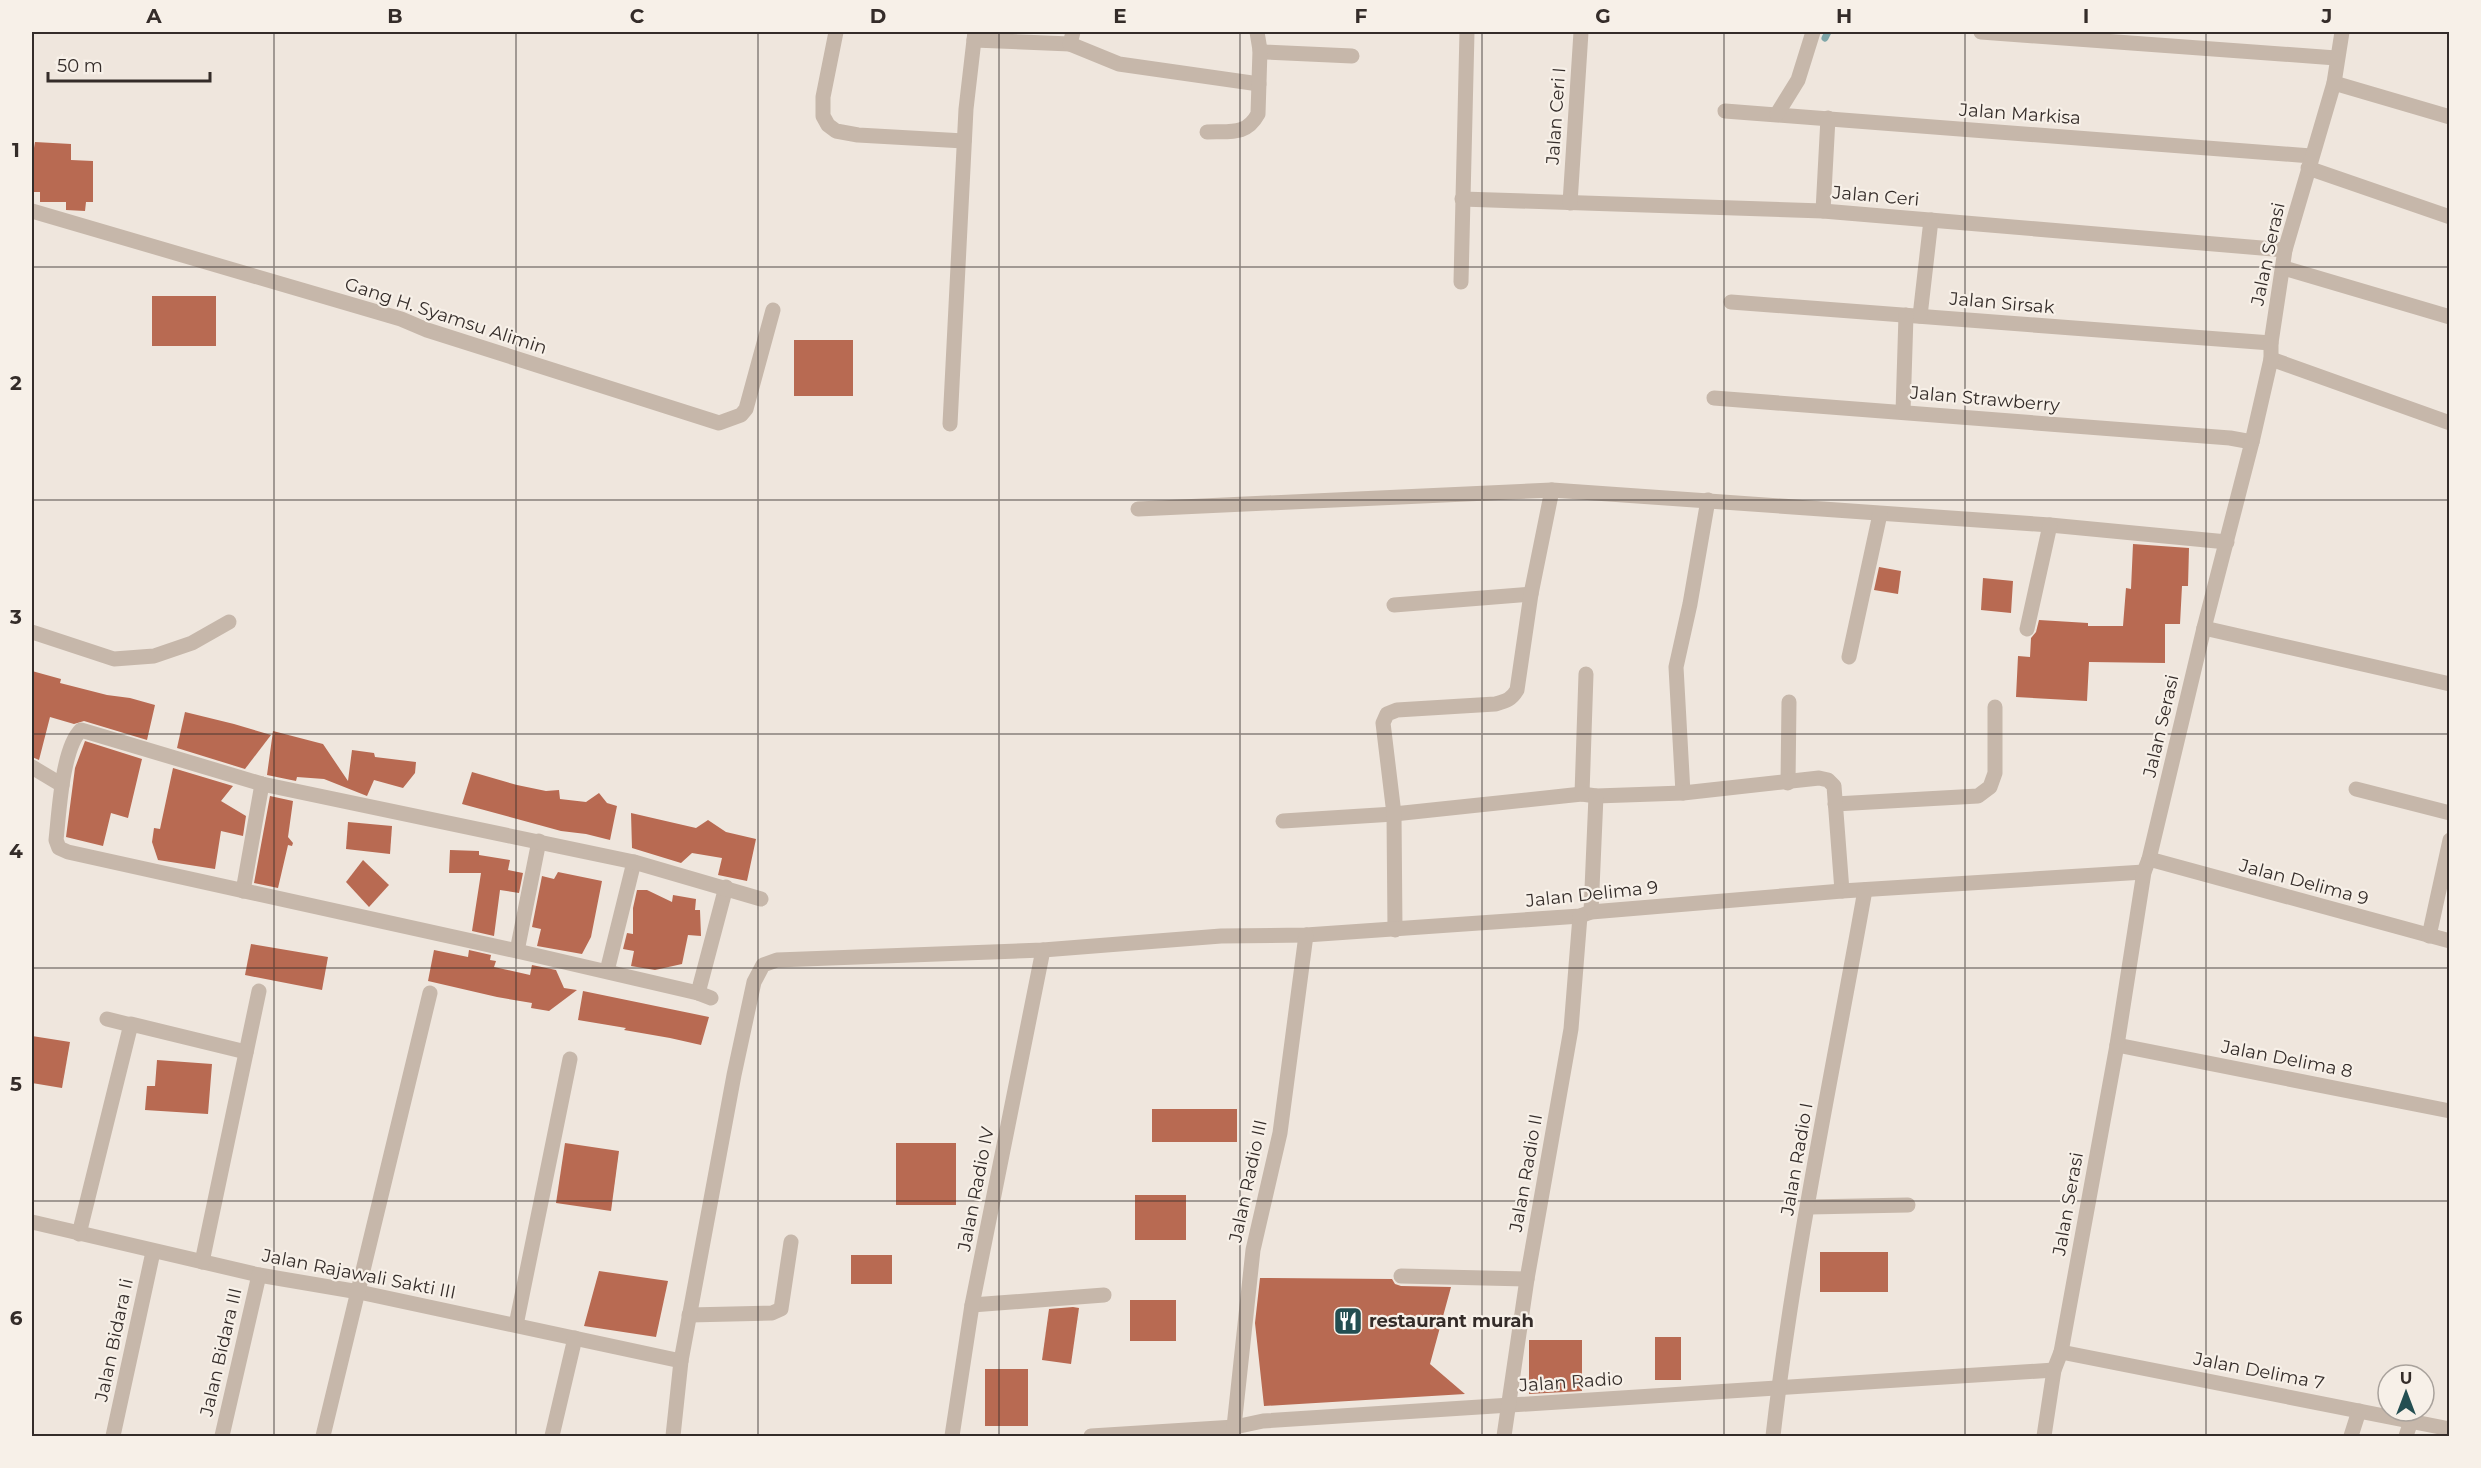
<svg xmlns="http://www.w3.org/2000/svg" width="2481" height="1468" font-family="Montserrat,sans-serif">
<style>
.lines{fill:none;stroke-linecap:round;stroke-linejoin:round}
.stream{stroke:#7fa7a9;stroke-width:7}
.building{fill:#b86a52}
.street{stroke:#c6b7aa;stroke-width:15}
.grid{fill:none;stroke:#342c29;stroke-width:1.5;stroke-opacity:0.55}
.labels{text-anchor:middle;stroke-width:4.5;stroke-linejoin:round;paint-order:stroke}
.street-label{font-size:18px;fill:#342c29;stroke:#f7f0e8}
.poi-label{font-size:18px;font-weight:bold;fill:#342c29;stroke:#f7f0e8;text-anchor:start}
.neatline{fill:none;stroke:#342c29;stroke-width:2}
.grid-label{font-size:20px;text-anchor:middle;font-weight:bold;fill:#342c29}
</style>
<rect width="100%" height="100%" fill="#efe6dd"/>
<g class="lines">
<path class="stream" d="M 1825,38 L 1828,32"/>
</g>
<g class="building">
<path d="M 35,142 L 71,144 L 71,160 L 93,161 L 93,202 L 86,202 L 85,211 L 66,210 L 66,202 L 40,202 L 40,192 L 32,192 L 32,148 L 34,148 Z"/>
<rect x="152" y="296" width="64" height="50"/>
<rect x="794" y="340" width="59" height="56"/>
<path d="M 2133,544 L 2189,548 L 2188,586 L 2182,586 L 2180,624 L 2165,624 L 2165,663 L 2089,662 L 2087,701 L 2016,697 L 2018,656 L 2030,657 L 2031,638 L 2036,632 L 2039,620 L 2088,623 L 2088,626 L 2123,626 L 2126,588 L 2131,589 Z"/>
<path d="M 1879,567 L 1901,571 L 1898,594 L 1874,590 Z"/>
<path d="M 1983,578 L 2013,581 L 2011,613 L 1981,610 Z"/>
<path d="M 32,671 L 61,679 L 60,683 L 107,695 L 130,698 L 155,705 L 147,740 L 84,721 L 74,724 L 50,717 L 39,760 L 32,757 Z"/>
<path d="M 185,712 L 234,724 L 271,735 L 245,769 L 177,748 Z"/>
<path d="M 273,731 L 323,744 L 348,781 L 352,750 L 374,753 L 375,757 L 416,762 L 415,773 L 403,788 L 374,780 L 367,796 L 324,779 L 297,777 L 296,781 L 267,775 Z"/>
<path d="M 85,741 L 142,759 L 128,818 L 111,813 L 103,846 L 66,837 L 75,768 Z"/>
<path d="M 173,768 L 233,786 L 221,801 L 246,816 L 243,836 L 221,831 L 215,869 L 158,860 L 152,842 L 154,828 L 160,829 Z"/>
<path d="M 472,772 L 517,785 L 546,791 L 559,790 L 560,799 L 586,802 L 599,793 L 607,803 L 617,806 L 610,840 L 586,834 L 561,831 L 462,804 Z"/>
<path d="M 270,796 L 293,801 L 288,837 L 293,843 L 292,846 L 288,845 L 278,888 L 254,883 Z"/>
<path d="M 631,813 L 696,828 L 708,820 L 726,832 L 756,839 L 747,881 L 718,875 L 722,858 L 692,853 L 681,863 L 632,848 Z"/>
<path d="M 348,822 L 392,826 L 390,854 L 346,849 Z"/>
<path d="M 450,850 L 479,851 L 479,855 L 510,860 L 508,870 L 523,873 L 519,893 L 500,890 L 494,936 L 472,931 L 481,873 L 449,873 Z"/>
<path d="M 363,860 L 389,885 L 369,907 L 346,882 Z"/>
<path d="M 558,872 L 602,881 L 591,937 L 582,954 L 537,946 L 541,929 L 532,927 L 542,876 L 554,879 Z"/>
<path d="M 637,890 L 647,890 L 672,902 L 673,895 L 696,899 L 695,910 L 700,910 L 701,936 L 688,935 L 682,964 L 655,970 L 631,966 L 634,951 L 623,949 L 627,933 L 633,934 L 633,908 Z"/>
<path d="M 251,944 L 328,957 L 322,990 L 245,975 Z"/>
<path d="M 434,950 L 468,957 L 469,950 L 491,955 L 490,960 L 496,961 L 494,967 L 530,975 L 532,965 L 556,970 L 564,988 L 577,990 L 549,1011 L 531,1008 L 532,1003 L 497,997 L 428,981 Z"/>
<path d="M 583,991 L 709,1017 L 701,1045 L 670,1038 L 624,1030 L 626,1028 L 578,1020 Z"/>
<path d="M 32,1036 L 70,1042 L 62,1088 L 32,1083 Z"/>
<path d="M 157,1060 L 212,1064 L 208,1114 L 145,1110 L 147,1086 L 155,1086 Z"/>
<rect x="1152" y="1109" width="85" height="33"/>
<path d="M 565,1143 L 619,1151 L 611,1211 L 556,1203 Z"/>
<rect x="896" y="1143" width="60" height="62"/>
<rect x="1135" y="1195" width="51" height="45"/>
<rect x="1820" y="1252" width="68" height="40"/>
<rect x="851" y="1255" width="41" height="29"/>
<path d="M 599,1271 L 668,1281 L 656,1337 L 584,1326 Z"/>
<path d="M 1260,1278 L 1392,1279 L 1395,1284 L 1401,1286 L 1451,1287 L 1430,1364 L 1465,1394 L 1264,1406 L 1255,1323 Z"/>
<rect x="1130" y="1300" width="46" height="41"/>
<path d="M 1073,1307 L 1079,1308 L 1071,1364 L 1042,1360 L 1049,1309 Z"/>
<rect x="1655" y="1337" width="26" height="43"/>
<path d="M 1529,1340 L 1582,1340 L 1582,1391 L 1529,1394 Z"/>
<rect x="985" y="1369" width="43" height="57"/>
</g>
<g class="lines">
<g class="street">
<path d="M 836,32 L 823,97 L 823,116 L 828,125 L 836,131 L 858,135 L 964,141"/>
<path d="M 975,32 L 974,40 L 1070,44 L 1073,32"/>
<path d="M 1257,32 L 1260,50 L 1266,52 L 1352,56"/>
<path d="M 1981,32 L 2336,58"/>
<path d="M 1070,44 L 1119,64 L 1259,84"/>
<path d="M 2334,83 L 2450,117"/>
<path d="M 1725,111 L 2311,156"/>
<path d="M 1777,114 L 1798,80 L 1813,32"/>
<path d="M 1207,132 C 1230,131 1246,136 1258,114 L 1260,50"/>
<path d="M 2308,168 L 2450,217"/>
<path d="M 1462,199 L 1823,211 L 2285,250"/>
<path d="M 1570,203 L 1581,32"/>
<path d="M 32,211 L 401,319 L 427,330 L 719,423 L 741,415 L 746,409 L 773,310"/>
<path d="M 1823,211 L 1828,118"/>
<path d="M 2284,268 L 2450,317"/>
<path d="M 1461,282 L 1467,32"/>
<path d="M 1731,302 L 2271,343"/>
<path d="M 1920,316 L 1931,220"/>
<path d="M 2271,359 L 2450,423"/>
<path d="M 1714,398 L 2230,438 L 2252,442"/>
<path d="M 1903,412 L 1906,315"/>
<path d="M 950,424 L 966,109 L 974,40"/>
<path d="M 1138,509 L 1552,490 L 2050,525 L 2227,542"/>
<path d="M 1394,605 L 1531,594"/>
<path d="M 2204,628 L 2450,684"/>
<path d="M 2027,629 L 2050,525"/>
<path d="M 32,632 L 114,659 L 154,656 L 192,643 L 229,622"/>
<path d="M 1849,657 L 1880,514"/>
<path d="M 32,767 L 62,785"/>
<path d="M 1788,783 L 1789,702"/>
<path d="M 2356,789 L 2450,813"/>
<path d="M 1683,793 L 1676,667 L 1690,604 L 1708,500"/>
<path d="M 1582,794 L 1586,674"/>
<path d="M 1835,804 L 1978,796 L 1990,787 L 1995,773 L 1995,707"/>
<path d="M 1283,821 L 1394,814 L 1582,794 L 1596,796 L 1683,793 L 1819,778 L 1828,780 L 1834,786 L 1842,891"/>
<path d="M 2149,859 L 2450,941"/>
<path d="M 243,891 L 262,784"/>
<path d="M 1591,912 L 1596,796"/>
<path d="M 1395,930 L 1394,814 L 1383,723 L 1387,714 L 1397,710 L 1495,704 C 1506,701 1511,700 1517,690 L 1531,594 L 1552,490"/>
<path d="M 2429,936 L 2450,840"/>
<path d="M 517,951 L 539,841"/>
<path d="M 607,971 L 634,862"/>
<path d="M 698,993 L 726,887"/>
<path d="M 711,998 L 698,993 L 517,951 L 68,852 L 59,848 L 56,840 C 59,814 62,748 81,730 L 262,784 L 634,862 L 761,899"/>
<path d="M 107,1019 L 131,1025"/>
<path d="M 2117,1045 L 2450,1111"/>
<path d="M 1809,1207 L 1908,1205"/>
<path d="M 32,1222 L 259,1275 L 359,1292 L 681,1361"/>
<path d="M 79,1234 L 131,1024 L 246,1052"/>
<path d="M 202,1262 L 259,991"/>
<path d="M 1401,1276 L 1527,1279"/>
<path d="M 972,1305 L 1104,1295"/>
<path d="M 689,1315 L 772,1313 L 781,1309 L 791,1242"/>
<path d="M 516,1325 L 570,1059"/>
<path d="M 2061,1352 L 2450,1429"/>
<path d="M 113,1436 L 153,1252"/>
<path d="M 222,1436 L 259,1275"/>
<path d="M 323,1436 L 430,993"/>
<path d="M 552,1436 L 575,1338"/>
<path d="M 673,1436 L 681,1361 L 734,1075 L 754,982 L 763,965 L 777,960 L 1043,950 L 1221,936 L 1306,935 L 1580,916 L 1591,912 L 1842,891 L 2144,872"/>
<path d="M 952,1436 L 972,1305 L 1043,950"/>
<path d="M 1091,1436 L 1235,1427 L 1263,1421 L 2054,1370"/>
<path d="M 1233,1436 L 1253,1250 L 1280,1133 L 1306,935"/>
<path d="M 1504,1436 L 1527,1279 L 1571,1029 L 1580,916"/>
<path d="M 1773,1436 C 1794,1253 1833,1071 1865,890"/>
<path d="M 2044,1436 L 2054,1370 L 2061,1352 L 2117,1045 L 2144,872 L 2149,859 L 2204,628 L 2252,442 L 2271,359 L 2271,343 L 2285,250 L 2334,83 L 2342,32"/>
<path d="M 2351,1436 L 2359,1411"/>
<path d="M 2406,1436 L 2411,1421"/>
</g>
</g>
<path class="grid" d="M 274,32 L 274,1436M 516,32 L 516,1436M 758,32 L 758,1436M 999,32 L 999,1436M 1240,32 L 1240,1436M 1482,32 L 1482,1436M 1724,32 L 1724,1436M 1965,32 L 1965,1436M 2206,32 L 2206,1436M 32,267 L 2450,267M 32,500 L 2450,500M 32,734 L 2450,734M 32,968 L 2450,968M 32,1201 L 2450,1201"/>
<defs>
<g id="restaurant-square" transform="scale(1.5)"><rect x="-9" y="-9" width="18" height="18" rx="4" fill="#234e51" stroke="#f7f0e8"/><path d="M-5-6h1v4h1v-4h1v4h1v-4h1v5L-1.5 .5V6h-2V.5L-5-1ZM5-6V6H3V1.5H1.5Q1.5-4 5-6Z" fill="#fff"/></g>
</defs>
<g fill-rule="evenodd">
<use href="#restaurant-square" x="1348" y="1321"/>
</g>
<g class="labels">
<g class="street-label">
<text transform="translate(2020 114) rotate(4)" y="6">Jalan Markisa</text>
<text transform="translate(1556 116) rotate(-86)" y="6">Jalan Ceri I</text>
<text transform="translate(1876 196) rotate(5)" y="6">Jalan Ceri</text>
<text transform="translate(2268 254) rotate(-78)" y="6">Jalan Serasi</text>
<text transform="translate(2002 303) rotate(5)" y="6">Jalan Sirsak</text>
<text transform="translate(446 316) rotate(18)" y="6">Gang H. Syamsu Alimin</text>
<text transform="translate(1985 399) rotate(5)" y="6">Jalan Strawberry</text>
<text transform="translate(2161 726) rotate(-77)" y="6">Jalan Serasi</text>
<text transform="translate(2304 882) rotate(15)" y="6">Jalan Delima 9</text>
<text transform="translate(1592 894) rotate(-6)" y="6">Jalan Delima 9</text>
<text transform="translate(2287 1059) rotate(11)" y="6">Jalan Delima 8</text>
<text transform="translate(1797 1159) rotate(-80)" y="6">Jalan Radio I</text>
<text transform="translate(1526 1173) rotate(-80)" y="6">Jalan Radio II</text>
<text transform="translate(1248 1181) rotate(-78)" y="6">Jalan Radio III</text>
<text transform="translate(976 1189) rotate(-79)" y="6">Jalan Radio IV</text>
<text transform="translate(2068 1204) rotate(-80)" y="6">Jalan Serasi</text>
<text transform="translate(359 1274) rotate(11)" y="6">Jalan Rajawali Sakti III</text>
<text transform="translate(114 1340) rotate(-78)" y="6">Jalan Bidara Ii</text>
<text transform="translate(221 1352) rotate(-77)" y="6">Jalan Bidara III</text>
<text transform="translate(2259 1371) rotate(11)" y="6">Jalan Delima 7</text>
<text transform="translate(1571 1382) rotate(-4)" y="6">Jalan Radio</text>
</g>
<g class="poi-label">
<text x="1369" y="1327">restaurant murah</text>
</g>
</g>
<rect width="2481" height="1468" fill="none" stroke="#f7f0e8" stroke-width="66"/>
<g transform="translate(2406 1393)"><circle r="28" fill="#f7f0e8" stroke="#a9a29c" stroke-width="1.5"/>
<path d="M0-4.5L10 22L0 15L-10 22Z" fill="#234e51"/>
<text y="-9" font-size="16" font-weight="bold" text-anchor="middle" fill="#342c29">U</text>
</g>
<path d="M48 72v9h162v-9" fill="none" stroke="#342c29" stroke-width="3"/>
<text x="57" y="72" font-size="18" fill="#342c29" stroke="#f7f0e8" stroke-width="4.5" paint-order="stroke">50 m</text>
<rect x="33" y="33" width="2415" height="1402" class="neatline"/>
<g class="grid-label">
<text x="154" y="23">A</text>
<text x="395" y="23">B</text>
<text x="637" y="23">C</text>
<text x="878" y="23">D</text>
<text x="1120" y="23">E</text>
<text x="1361" y="23">F</text>
<text x="1603" y="23">G</text>
<text x="1844" y="23">H</text>
<text x="2086" y="23">I</text>
<text x="2327" y="23">J</text>
<text x="16" y="157">1</text>
<text x="16" y="390">2</text>
<text x="16" y="624">3</text>
<text x="16" y="858">4</text>
<text x="16" y="1091">5</text>
<text x="16" y="1325">6</text>
</g>
</svg>
